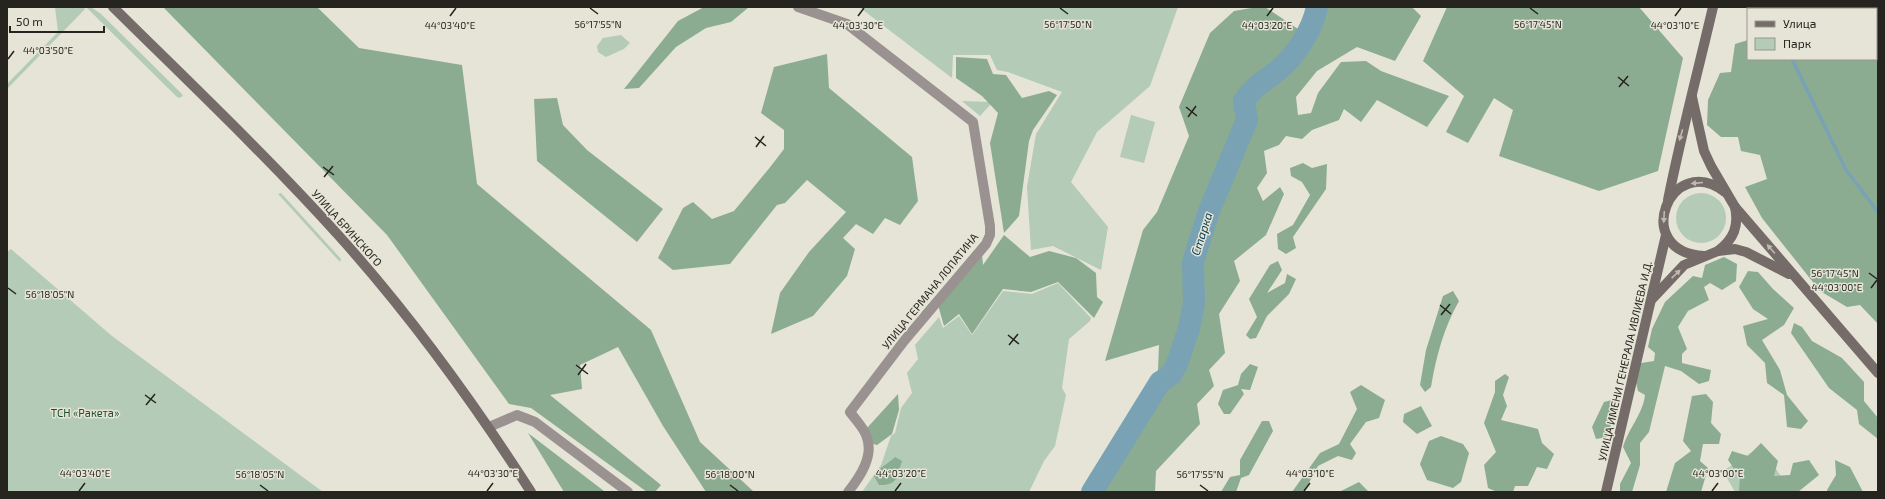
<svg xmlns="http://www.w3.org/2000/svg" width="1885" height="499" font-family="'Exo 2',sans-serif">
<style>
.green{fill:#b3cbb7}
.forest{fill:#8bac91}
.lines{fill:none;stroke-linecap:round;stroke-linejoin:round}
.stream{stroke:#79a2b5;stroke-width:3.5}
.river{stroke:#79a2b5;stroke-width:22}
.street{stroke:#999291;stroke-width:10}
.secondary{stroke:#756b69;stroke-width:10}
.oneway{fill:#bebab0}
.ticks{fill:none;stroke:#25241f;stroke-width:1.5}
.labels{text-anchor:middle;stroke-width:3;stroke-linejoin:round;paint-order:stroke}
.street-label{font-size:11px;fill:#25241f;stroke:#e6e4d6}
.park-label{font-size:11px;fill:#1b4f2a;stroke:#e6e4d6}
.water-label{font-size:12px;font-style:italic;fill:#003b50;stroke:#e6e4d6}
.ticks-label{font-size:10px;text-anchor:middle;fill:#25241f;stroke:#e6e4d6;stroke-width:3;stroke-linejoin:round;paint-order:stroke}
</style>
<rect width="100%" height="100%" fill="#e6e4d6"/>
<g class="green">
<path d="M 55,7 L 83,7 L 85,9 L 7,89 L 7,84 L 58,32 Z"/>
<path d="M 86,7 L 91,7 L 101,14 L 181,93 L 183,96 L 179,98 L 177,97 Z"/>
<path d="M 859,7 L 1178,7 L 1150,86 L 1097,132 L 1071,182 L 1108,227 L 1101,270 L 1053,246 L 1031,250 L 1027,187 L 1036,134 L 1062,92 L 1008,72 L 997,70 L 990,55 L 953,55 L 952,78 Z"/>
<path d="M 621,35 L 630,43 L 624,49 L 606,57 L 598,52 L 597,46 L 603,38 Z"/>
<path d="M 962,101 L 990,102 L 991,104 L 980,116 Z"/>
<path d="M 1131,115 L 1155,122 L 1144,163 L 1120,157 Z"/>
<path d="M 281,193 L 341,259 L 340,262 L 278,194 Z"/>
<circle cx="1701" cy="218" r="25"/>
<path d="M 11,249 L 112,336 L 323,492 L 7,492 L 7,252 Z"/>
<path d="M 1058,283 L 1091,318 L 1090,321 L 1069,339 L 1062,388 L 1066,395 L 1055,446 L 1044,461 L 1029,492 L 862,492 L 881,465 L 891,436 L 895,433 L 901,408 L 912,393 L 907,373 L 918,359 L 915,345 L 939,317 L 943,328 L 959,316 L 972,335 L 1003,291 L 1032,294 Z"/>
<path d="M 1761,446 L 1784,481 L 1766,492 L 1735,492 L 1723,471 Z"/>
</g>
<g class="forest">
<path d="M 163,7 L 317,7 L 359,48 L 462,65 L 477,184 L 651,330 L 700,442 L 753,491 L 706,492 L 663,426 L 618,347 L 580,365 L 582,389 L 550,395 L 661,485 L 655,492 L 647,492 L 531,408 L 509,404 L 387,235 Z"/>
<path d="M 704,7 L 749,7 L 731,22 L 706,28 L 676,47 L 639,88 L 624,89 L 678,21 Z"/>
<path d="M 1257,7 L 1265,7 L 1298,29 L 1308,7 L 1412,7 L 1421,16 L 1395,61 L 1357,47 L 1317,71 L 1296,97 L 1298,115 L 1311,113 L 1318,93 L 1341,62 L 1366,61 L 1381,71 L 1449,96 L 1427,127 L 1377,100 L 1361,122 L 1344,109 L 1339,120 L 1312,130 L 1302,139 L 1286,136 L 1279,145 L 1264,151 L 1267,173 L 1257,188 L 1263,201 L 1280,187 L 1284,194 L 1266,235 L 1234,261 L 1240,281 L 1219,314 L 1225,353 L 1209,370 L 1214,386 L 1197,404 L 1200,424 L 1156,471 L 1155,492 L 1084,492 L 1090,475 L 1146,392 L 1158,371 L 1159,345 L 1105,361 L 1143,230 L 1157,212 L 1189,136 L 1179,107 L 1210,33 L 1234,11 Z"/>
<path d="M 1447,7 L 1639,7 L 1683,58 L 1658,171 L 1599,191 L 1499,156 L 1513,110 L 1494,98 L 1468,143 L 1446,132 L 1464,96 L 1423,61 Z"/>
<path d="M 1750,7 L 1878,7 L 1878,324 L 1860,305 L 1847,307 L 1820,291 L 1762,218 L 1745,187 L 1767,179 L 1760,155 L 1741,151 L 1738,137 L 1721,137 L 1707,125 L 1708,100 L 1720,73 L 1731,72 L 1735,44 L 1748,40 L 1748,59 L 1876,59 L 1876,9 L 1751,9 Z"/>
<path d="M 827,54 L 829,88 L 912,157 L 918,201 L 900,225 L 885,218 L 873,234 L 856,224 L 843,238 L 855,249 L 847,276 L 813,316 L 771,334 L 780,293 L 809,252 L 846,212 L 807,180 L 785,203 L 777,205 L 730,264 L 673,270 L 658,258 L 683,208 L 693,202 L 712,219 L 734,211 L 771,166 L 784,149 L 784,130 L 761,113 L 774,67 Z"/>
<path d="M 956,57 L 987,59 L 993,74 L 1006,75 L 1022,98 L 1049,91 L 1057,95 L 1033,130 L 1029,141 L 1019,216 L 1004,233 L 990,143 L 998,113 L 982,96 L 956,78 Z"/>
<path d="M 557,98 L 563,125 L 587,150 L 663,209 L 637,242 L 537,161 L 534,99 Z"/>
<path d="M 1303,163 L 1312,168 L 1327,164 L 1326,189 L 1293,237 L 1296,248 L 1286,254 L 1278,249 L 1277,234 L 1293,225 L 1310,195 L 1302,182 L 1291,176 L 1290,168 Z"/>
<path d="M 1004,235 L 1030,257 L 1049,251 L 1076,258 L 1096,273 L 1097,297 L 1103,302 L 1094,318 L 1058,282 L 1031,292 L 1003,289 L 972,334 L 959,314 L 944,326 L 938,305 L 921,313 L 981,243 L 983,265 Z"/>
<path d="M 1724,257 L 1737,264 L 1736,281 L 1722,290 L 1710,283 L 1704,287 L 1709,300 L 1688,311 L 1678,327 L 1687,349 L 1682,354 L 1682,363 L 1711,370 L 1709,381 L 1699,384 L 1681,371 L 1665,366 L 1649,432 L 1640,443 L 1640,465 L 1632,492 L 1620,492 L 1620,484 L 1631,463 L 1623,447 C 1628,429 1643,414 1645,395 L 1638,391 L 1633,370 L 1635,364 L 1654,361 L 1655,353 L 1648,347 L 1652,329 L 1665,302 L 1693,276 L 1702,278 L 1705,265 Z"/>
<path d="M 1278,261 L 1282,270 L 1267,293 L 1285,283 L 1287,274 L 1296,279 L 1289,294 L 1267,316 L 1256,338 L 1250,339 L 1246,335 L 1257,317 L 1249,299 L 1270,265 Z"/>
<path d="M 1748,271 L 1758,272 L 1773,289 L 1794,308 L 1784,325 L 1762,340 L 1780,370 L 1787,395 L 1808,421 L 1801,429 L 1787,427 L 1784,395 L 1767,383 L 1765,363 L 1747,345 L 1743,326 L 1768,319 L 1753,309 L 1739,287 Z"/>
<path d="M 1453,291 L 1459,301 C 1444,327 1436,357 1431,387 L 1425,392 L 1420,385 L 1426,350 L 1443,296 Z"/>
<path d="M 1794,323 L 1802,327 L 1812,341 L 1842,358 L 1864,382 L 1864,401 L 1878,418 L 1878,439 L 1859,424 L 1857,410 L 1829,388 L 1791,333 Z"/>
<path d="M 1250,364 L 1258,367 L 1250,390 L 1241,389 L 1244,394 L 1230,414 L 1224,414 L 1218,404 L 1223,390 L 1238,385 L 1241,374 Z"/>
<path d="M 1505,374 L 1509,377 L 1503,395 L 1507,406 L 1501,420 L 1538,429 L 1542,443 L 1554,454 L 1547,469 L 1537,467 L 1528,486 L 1515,486 L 1513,492 L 1497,492 L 1488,488 L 1484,465 L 1496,452 L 1484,423 L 1495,392 L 1495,381 Z"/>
<path d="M 1361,385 L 1385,400 L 1379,418 L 1366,422 L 1350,444 L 1356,453 L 1352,460 L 1338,456 L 1318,466 L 1304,492 L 1292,492 L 1320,453 L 1339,444 L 1357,409 L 1350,392 Z"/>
<path d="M 898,394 L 899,410 L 892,434 L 877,445 L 865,442 L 867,428 Z"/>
<path d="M 1706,394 L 1713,402 L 1711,423 L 1721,434 L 1719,444 L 1703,444 L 1700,461 L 1708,468 L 1701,492 L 1666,492 L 1675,463 L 1691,451 L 1683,441 L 1692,396 Z"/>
<path d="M 1612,400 L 1615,408 L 1608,437 L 1596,439 L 1592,427 L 1604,402 Z"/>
<path d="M 1421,406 L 1432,426 L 1417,434 L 1403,422 L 1404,414 Z"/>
<path d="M 1262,421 L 1269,421 L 1273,431 L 1249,475 L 1241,478 L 1236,492 L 1221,492 L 1230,477 L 1240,475 L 1240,460 Z"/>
<path d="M 528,433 L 604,491 L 605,492 L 564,492 Z"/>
<path d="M 1441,436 L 1463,444 L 1469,453 L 1461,482 L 1453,488 L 1427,480 L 1420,464 L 1429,441 Z"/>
<path d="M 1761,443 L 1778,461 L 1774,476 L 1790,475 L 1793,463 L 1809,460 L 1819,475 L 1798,492 L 1739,492 L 1740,477 L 1728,460 L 1732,451 L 1748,456 Z"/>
<path d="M 895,457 L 902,461 C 897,476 898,486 879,485 L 874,476 C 879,467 887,465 895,457 Z"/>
<path d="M 1835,460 L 1850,467 L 1863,492 L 1827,492 L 1827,490 L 1836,475 Z"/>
<path d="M 1359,482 L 1369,492 L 1339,492 Z"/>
</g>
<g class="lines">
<g class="stream">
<path d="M 1759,7 L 1760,9"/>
<path d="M 1792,59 L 1846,170 L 1878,212"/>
</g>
<path class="river" d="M 1092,492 L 1160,382 L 1171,375 L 1177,364 L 1189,328 L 1194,303 L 1193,262 L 1209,211 L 1247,120 L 1244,101 C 1255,85 1262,83 1276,72 C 1295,57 1312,31 1317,7"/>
<g class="street">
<path d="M 798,7 L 847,24 L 973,122 L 990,226 L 990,235 L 986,244 L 904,341 L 850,412 C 855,419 863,427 866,435 C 875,455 860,477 848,492"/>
<path d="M 489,427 L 517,415 L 535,422 L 628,492"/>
</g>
<g class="secondary">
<path d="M 113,7 C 190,83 268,157 340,237 C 411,316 474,403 531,492"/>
<path d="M 1692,97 L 1704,151 L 1711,166 L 1735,207 L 1878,373"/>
<path d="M 1668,200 C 1681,135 1698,71 1713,7"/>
<path d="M 1718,251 C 1734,239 1739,226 1735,207"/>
<path d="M 1704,256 C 1630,252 1670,150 1725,192"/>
<path d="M 1652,299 L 1684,265 L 1718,251 L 1735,249 L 1746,252 L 1789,274"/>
<path d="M 1606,492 L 1666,235"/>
</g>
</g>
<defs><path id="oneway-solid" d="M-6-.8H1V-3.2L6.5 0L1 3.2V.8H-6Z"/></defs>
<g class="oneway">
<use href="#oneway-solid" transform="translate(1681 135) rotate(106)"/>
<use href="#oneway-solid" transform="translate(1697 183) rotate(175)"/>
<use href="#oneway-solid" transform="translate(1664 217) rotate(93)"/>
<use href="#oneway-solid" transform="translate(1771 249) rotate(-131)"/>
<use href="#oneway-solid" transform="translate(1676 274) rotate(-44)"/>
</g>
<path class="ticks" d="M 590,8 L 598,14M 1060,8 L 1068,14M 1530,8 L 1538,14M 450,16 L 456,8M 858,16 L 864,8M 1267,16 L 1273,8M 1675,16 L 1681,8M 8,59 L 14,51M 1618,77 L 1629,86M 1619,87 L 1628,76M 1186,107 L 1197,116M 1188,117 L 1196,106M 755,137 L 766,146M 756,147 L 764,136M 323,167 L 334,175M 324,177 L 333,166M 1869,273 L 1877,279M 8,288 L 16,294M 1871,288 L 1877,280M 1440,305 L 1451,314M 1441,315 L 1450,304M 1008,335 L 1019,344M 1009,345 L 1018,334M 576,365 L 588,374M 578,375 L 586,364M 145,395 L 156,403M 146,405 L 155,394M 260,485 L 268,491M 730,485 L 738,491M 1200,485 L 1208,491M 79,491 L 85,483M 487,491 L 493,483M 895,491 L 901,483M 1304,491 L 1310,483M 1712,491 L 1718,483"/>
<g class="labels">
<g class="street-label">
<text transform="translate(347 228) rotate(48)" y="4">УЛИЦА БРИНСКОГО</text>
<text transform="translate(930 291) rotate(-51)" y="4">УЛИЦА ГЕРМАНА ЛОПАТИНА</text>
<text transform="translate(1625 361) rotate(-77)" y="4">УЛИЦА ИМЕНИ ГЕНЕРАЛА ИВЛИЕВА И.Д.</text>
</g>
<g class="park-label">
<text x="85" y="417">ТСН «Ракета»</text>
</g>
<g class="water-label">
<text transform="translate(1202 234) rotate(-72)" y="4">Старка</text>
</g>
</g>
<g class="ticks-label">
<text x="1538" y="28">56°17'45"N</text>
<text x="598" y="28">56°17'55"N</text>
<text x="1068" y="28">56°17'50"N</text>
<text x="450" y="29">44°03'40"E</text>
<text x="858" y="29">44°03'30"E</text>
<text x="1267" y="29">44°03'20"E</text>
<text x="1675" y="29">44°03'10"E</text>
<text x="48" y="54">44°03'50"E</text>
<text x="1835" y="277">56°17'45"N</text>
<text x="1837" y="291">44°03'00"E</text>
<text x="50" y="298">56°18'05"N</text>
<text x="85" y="477">44°03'40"E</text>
<text x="493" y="477">44°03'30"E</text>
<text x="901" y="477">44°03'20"E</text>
<text x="1310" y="477">44°03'10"E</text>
<text x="1718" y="477">44°03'00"E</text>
<text x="260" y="478">56°18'05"N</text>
<text x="730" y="478">56°18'00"N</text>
<text x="1200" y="478">56°17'55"N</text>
</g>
<rect width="1885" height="499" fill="none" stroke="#25241f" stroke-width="16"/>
<rect x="1747" y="8" width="130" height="52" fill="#e6e4d6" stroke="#99978d"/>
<rect x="1755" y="21" width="20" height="6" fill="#756b69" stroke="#99978d"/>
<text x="1783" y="28" font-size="12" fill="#25241f">Улица</text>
<rect x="1755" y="38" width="20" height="12" fill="#b3cbb7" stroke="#99978d"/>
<text x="1783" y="48" font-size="12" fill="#25241f">Парк</text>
<path d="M10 26v6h94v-6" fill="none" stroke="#25241f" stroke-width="2"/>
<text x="16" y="26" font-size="12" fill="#25241f" stroke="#e6e4d6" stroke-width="3" paint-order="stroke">50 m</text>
</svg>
